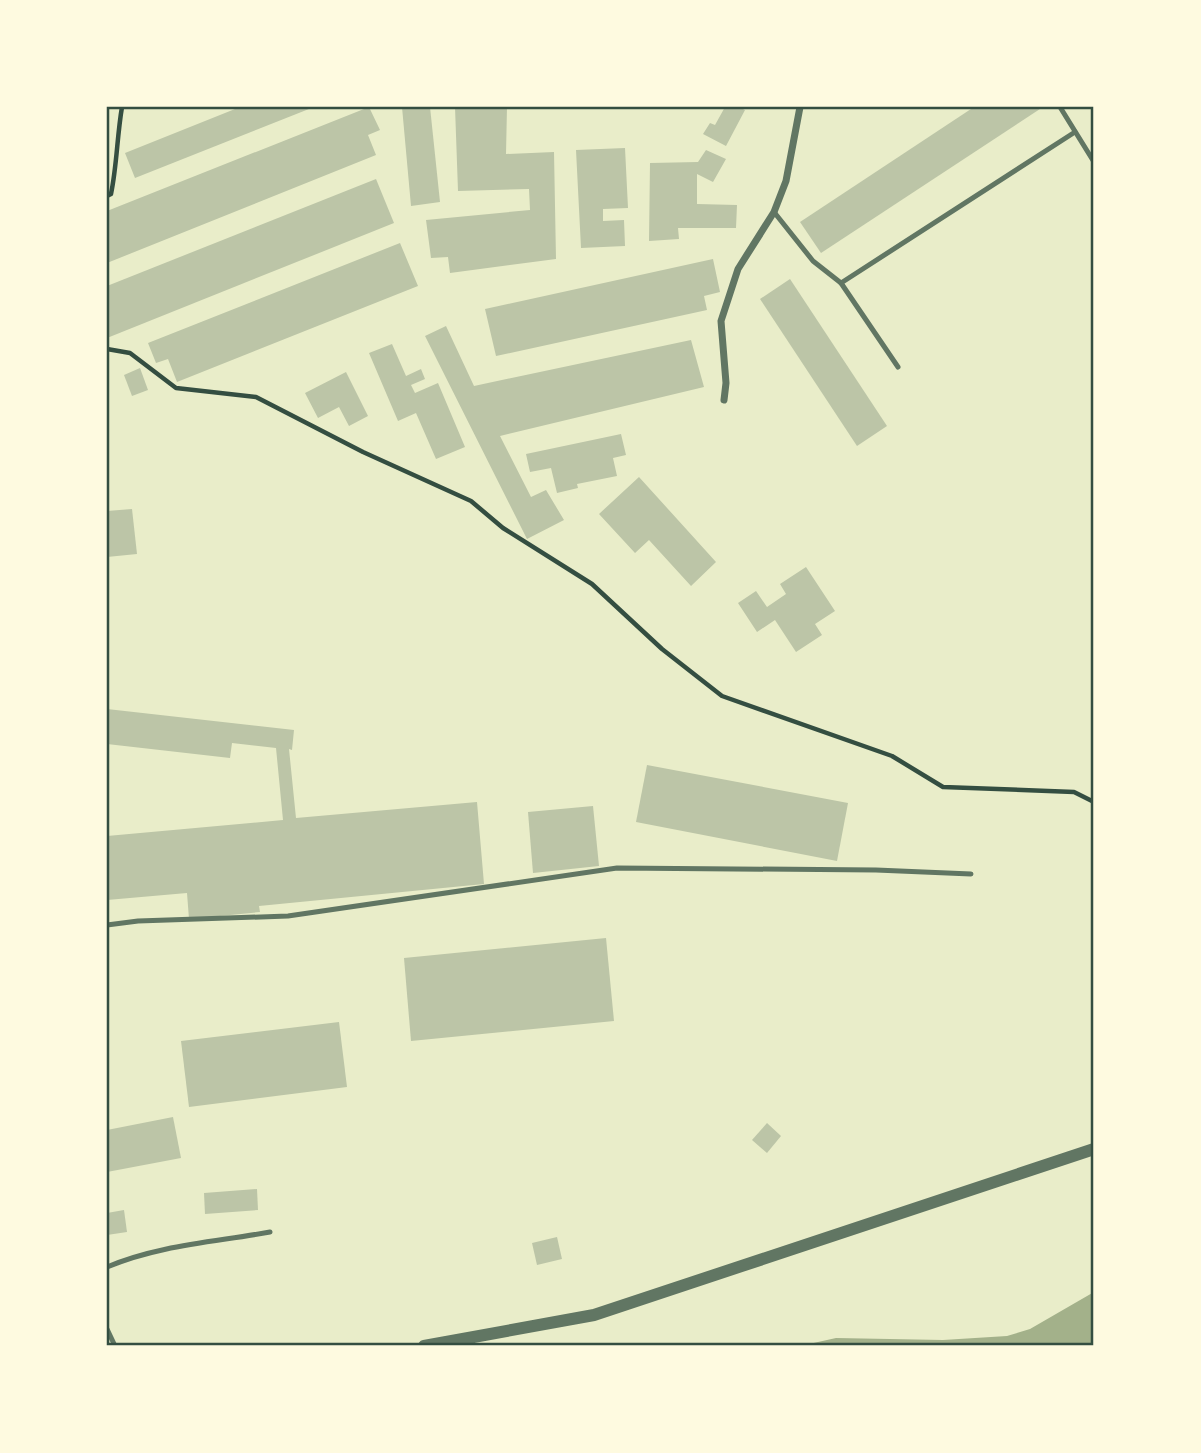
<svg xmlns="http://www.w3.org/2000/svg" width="1201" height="1453" font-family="Raleway,sans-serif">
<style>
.water{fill:#a3b18a}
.building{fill:#bcc5a7}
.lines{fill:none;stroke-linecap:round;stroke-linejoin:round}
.path{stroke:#344e41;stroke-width:4.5}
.service{stroke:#617663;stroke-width:5}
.minor{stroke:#617663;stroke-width:7}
.tertiary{stroke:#617663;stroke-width:12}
.neatline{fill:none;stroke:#344e41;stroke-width:2.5}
</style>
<rect width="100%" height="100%" fill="#e9edc9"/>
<path class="water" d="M 1094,1292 L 1094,1346 L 800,1346 L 836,1338 L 943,1340 L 1007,1336 L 1030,1329 Z"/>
<g class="building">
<path d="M 240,107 L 314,107 L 135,178 L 125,153 Z"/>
<path d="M 369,107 L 380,130 L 368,135 L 376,155 L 107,263 L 107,211 Z"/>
<path d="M 402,107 L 430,107 L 440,202 L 411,206 Z"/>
<path d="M 455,107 L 507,107 L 506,154 L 554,152 L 556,259 L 450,273 L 448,257 L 431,258 L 426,220 L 530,210 L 529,189 L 458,191 Z"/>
<path d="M 725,107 L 739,107 L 745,110 L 726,146 L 703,134 L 710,123 L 715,125 Z"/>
<path d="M 974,107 L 1043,107 L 821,253 L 800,222 Z"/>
<path d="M 625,148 L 628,208 L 603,209 L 603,221 L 624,220 L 625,246 L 581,248 L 576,150 Z"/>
<path d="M 706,150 L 726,159 L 713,182 L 697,174 L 697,204 L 737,205 L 736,228 L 678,228 L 679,239 L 649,241 L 650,163 L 698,162 Z"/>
<path d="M 376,179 L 394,223 L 107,338 L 107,286 Z"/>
<path d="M 400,243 L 418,286 L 177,382 L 168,359 L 156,363 L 148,343 Z"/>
<path d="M 713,259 L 720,292 L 704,296 L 707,310 L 496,356 L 485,309 Z"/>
<path d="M 790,279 L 887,426 L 857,446 L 760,299 Z"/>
<path d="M 446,326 L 474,386 L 691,340 L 704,387 L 500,436 L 531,497 L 546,490 L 564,520 L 527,539 L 425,336 Z"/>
<path d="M 392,344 L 406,376 L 421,369 L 425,379 L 411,385 L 415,393 L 438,383 L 465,447 L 436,459 L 416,413 L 398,421 L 369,353 Z"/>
<path d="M 140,368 L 148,390 L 132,396 L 124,375 Z"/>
<path d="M 346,372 L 368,416 L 349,426 L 339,407 L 318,418 L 305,393 Z"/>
<path d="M 621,434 L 626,455 L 613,458 L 617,476 L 577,484 L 578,488 L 557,493 L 551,468 L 530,472 L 526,454 Z"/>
<path d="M 639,477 L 716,562 L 691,586 L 649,540 L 635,553 L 599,514 Z"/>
<path d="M 132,509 L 137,554 L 107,557 L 107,511 Z"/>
<path d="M 806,567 L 835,611 L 815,624 L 822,635 L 796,652 L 775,620 L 757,632 L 738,603 L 756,591 L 767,607 L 786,594 L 780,584 Z"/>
<path d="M 107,709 L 294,730 L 292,750 L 289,749 L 296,818 L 477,802 L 484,884 L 259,906 L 260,912 L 189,919 L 187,893 L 107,900 L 107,836 L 283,820 L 276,748 L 232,743 L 230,758 L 107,744 Z"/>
<path d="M 647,765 L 848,803 L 837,861 L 636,822 Z"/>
<path d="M 593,806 L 599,866 L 533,873 L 528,812 Z"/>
<path d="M 606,938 L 614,1021 L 411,1041 L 404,958 Z"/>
<path d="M 339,1022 L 347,1087 L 189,1107 L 181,1041 Z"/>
<path d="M 173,1117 L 181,1158 L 107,1172 L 107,1130 Z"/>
<path d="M 767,1123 L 781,1136 L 767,1153 L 752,1140 Z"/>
<path d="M 257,1189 L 258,1210 L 205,1214 L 204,1193 Z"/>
<path d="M 124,1210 L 127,1232 L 107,1235 L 107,1213 Z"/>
<path d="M 557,1237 L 562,1259 L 537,1265 L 532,1243 Z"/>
</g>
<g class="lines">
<g class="path">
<path d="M 107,196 L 111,194 C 117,165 117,136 122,107"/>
<path d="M 107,349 L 130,353 L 176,388 L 256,397 L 363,452 L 471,501 L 503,528 L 592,584 L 662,649 L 722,696 L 892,756 L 943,787 L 1074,792 L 1094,802"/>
</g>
<g class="service">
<path d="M 1060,107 L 1094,162"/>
<path d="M 774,212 L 813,261 L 841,283"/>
<path d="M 898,367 L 841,283 L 1075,132"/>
<path d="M 107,925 L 138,921 L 288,916 L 617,868 L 876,870 L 971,874"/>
<path d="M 107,1267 C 159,1245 215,1242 270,1232"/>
<path d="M 107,1329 L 115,1346"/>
</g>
<path class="minor" d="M 724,400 L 726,383 L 721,321 L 738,269 L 774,212 L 786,181 L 800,107"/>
<path class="tertiary" d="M 424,1346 L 594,1315 L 1094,1149"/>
</g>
<rect width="1201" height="1453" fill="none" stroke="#fefae0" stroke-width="217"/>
<rect x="108" y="108" width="984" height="1236" class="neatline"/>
</svg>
